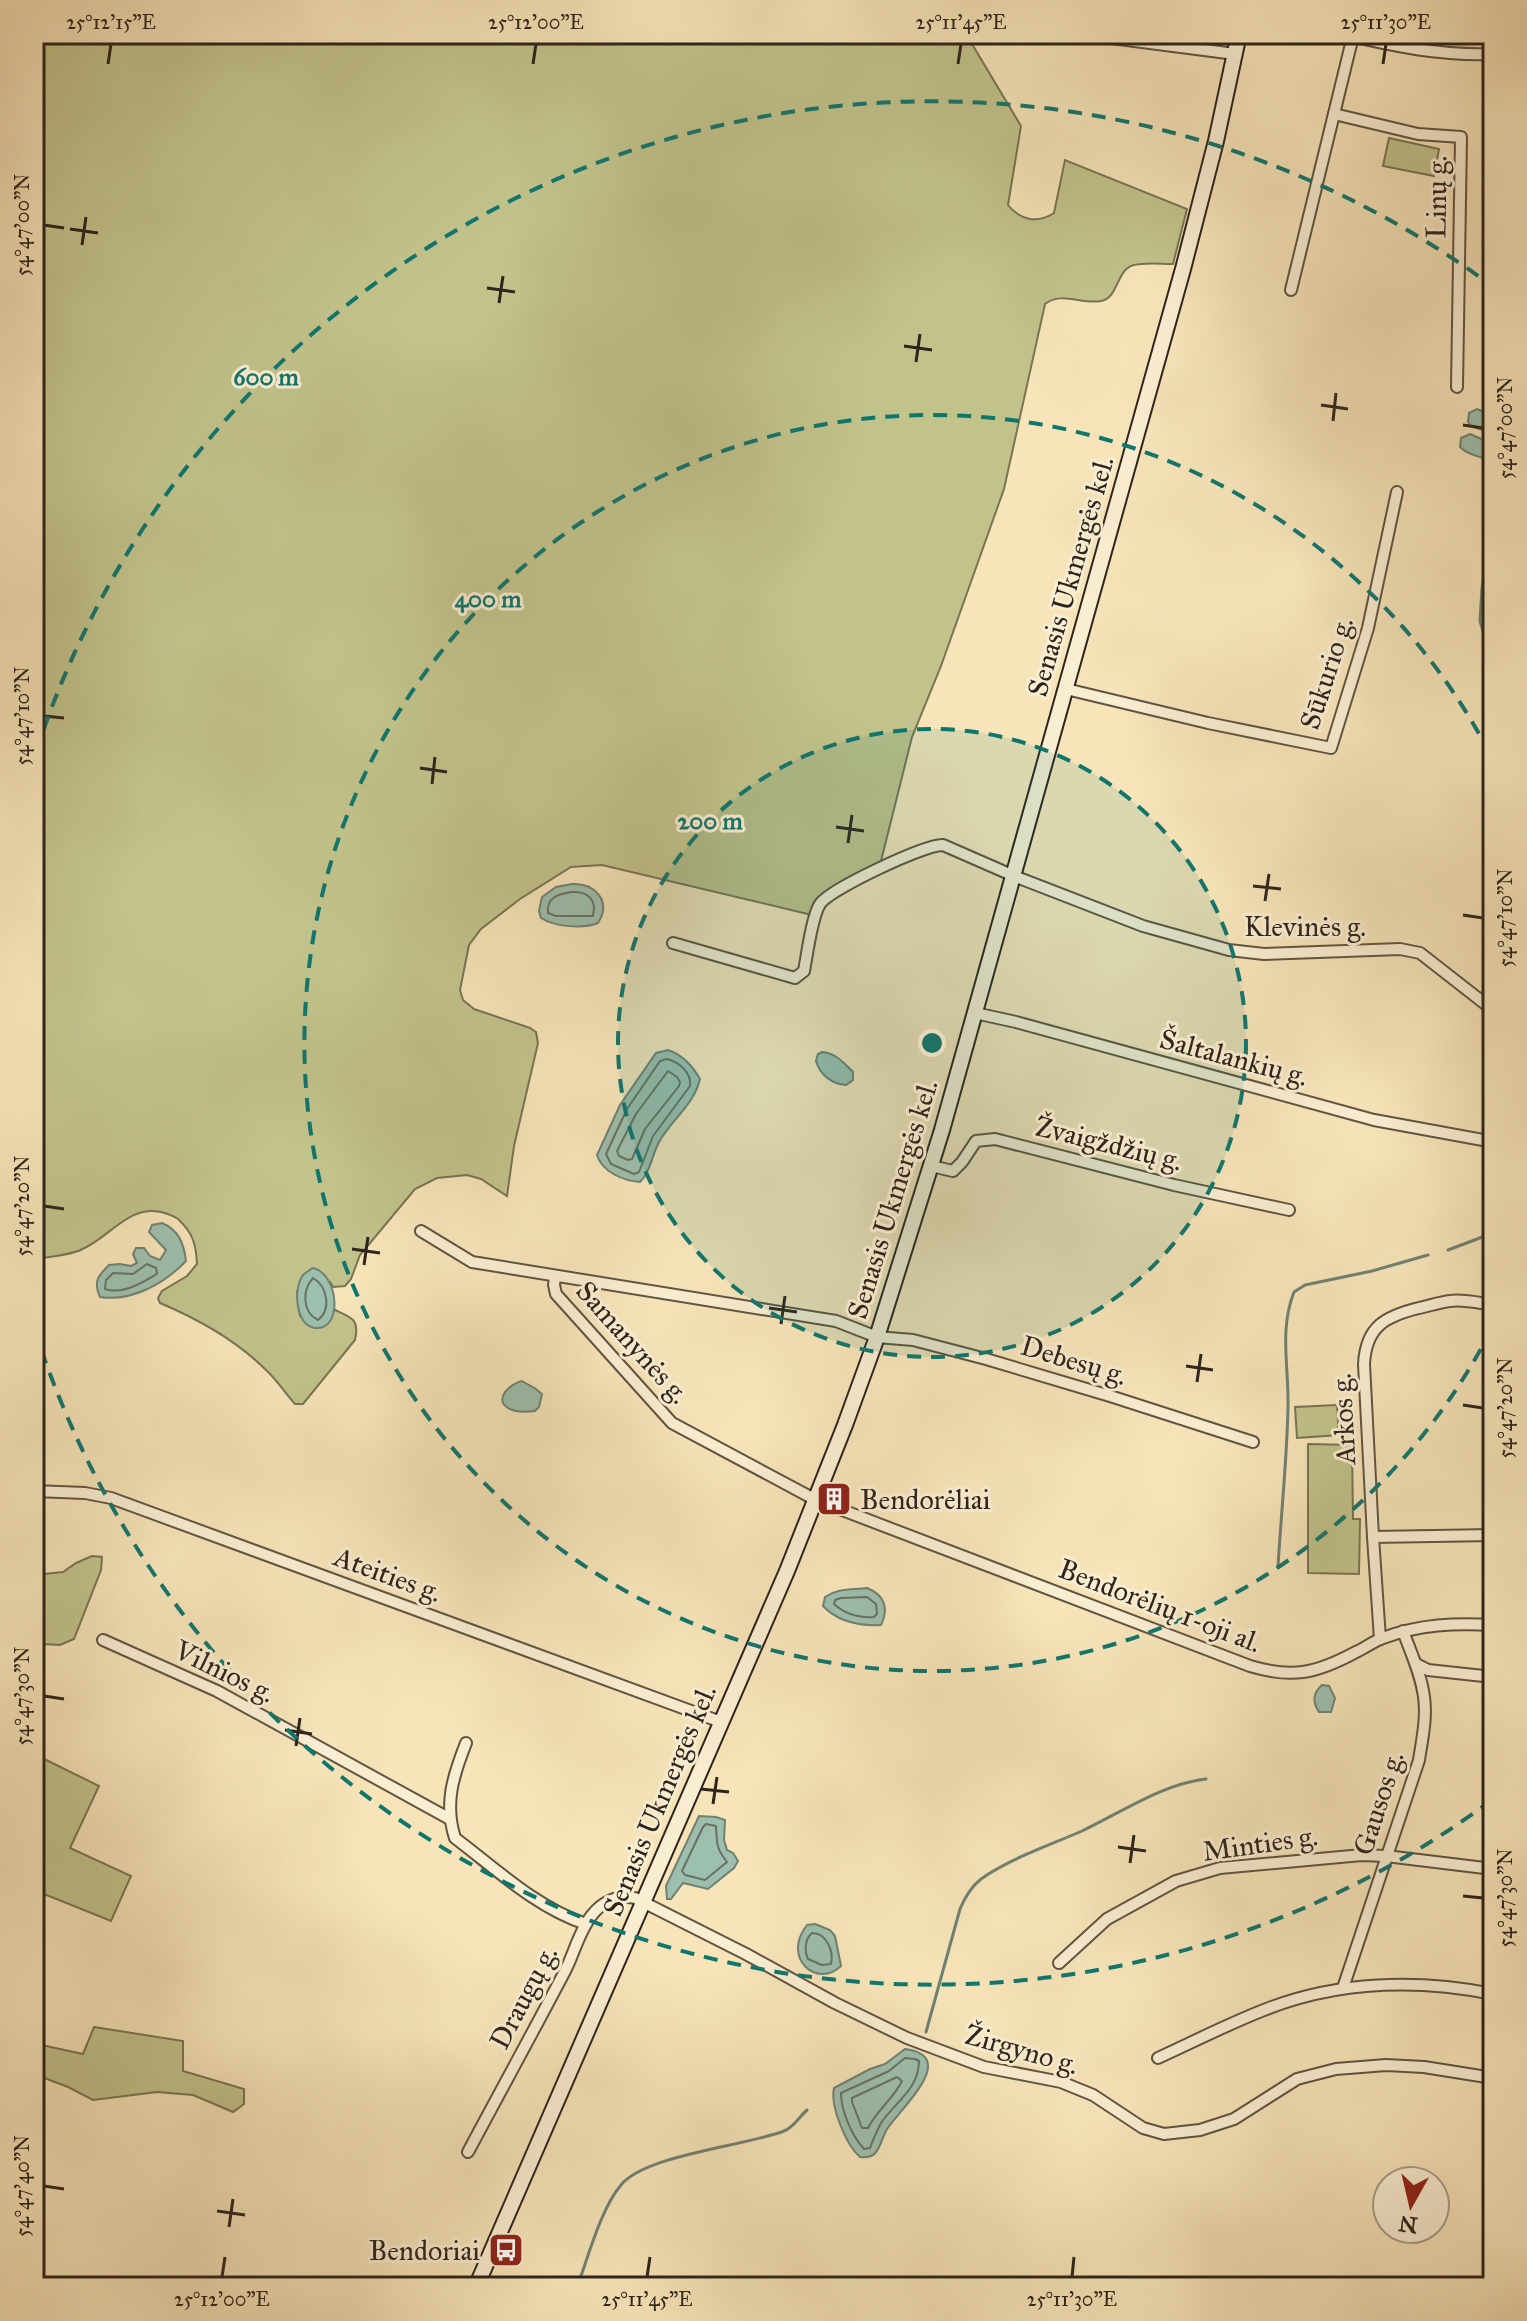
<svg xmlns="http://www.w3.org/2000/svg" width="1527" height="2321" font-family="'IM FELL Great Primer',serif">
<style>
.green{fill:#c2c38b;stroke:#787454;stroke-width:2}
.water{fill:#9dbfad;stroke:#708173;stroke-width:2}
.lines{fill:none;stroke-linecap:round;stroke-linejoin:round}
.shore{stroke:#657264;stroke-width:2}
.stream{stroke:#708173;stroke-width:3}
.minor-casing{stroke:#605443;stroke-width:14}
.secondary-casing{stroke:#2d241c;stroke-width:18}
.minor{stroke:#faeed2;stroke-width:10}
.secondary{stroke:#faeed2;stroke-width:14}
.ticks{fill:none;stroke:#2d241c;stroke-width:3}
.ring{fill:none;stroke:#0f766e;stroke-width:4;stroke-dasharray:14 10}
.labels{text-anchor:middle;stroke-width:6;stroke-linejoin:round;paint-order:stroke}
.street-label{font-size:28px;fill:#2d241c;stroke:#faeed2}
.poi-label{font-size:28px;fill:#2d241c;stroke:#faeed2;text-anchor:start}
.centre{fill:#0f766e;stroke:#faeed2;stroke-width:4}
.ring-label{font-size:24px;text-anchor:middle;font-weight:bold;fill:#0f766e;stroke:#faeed2;stroke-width:6;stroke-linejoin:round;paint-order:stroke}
.neatline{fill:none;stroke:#2d241c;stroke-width:3}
.ticks-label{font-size:20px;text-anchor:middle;fill:#2d241c}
</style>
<rect width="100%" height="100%" fill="#f7e5b9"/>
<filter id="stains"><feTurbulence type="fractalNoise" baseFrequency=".0025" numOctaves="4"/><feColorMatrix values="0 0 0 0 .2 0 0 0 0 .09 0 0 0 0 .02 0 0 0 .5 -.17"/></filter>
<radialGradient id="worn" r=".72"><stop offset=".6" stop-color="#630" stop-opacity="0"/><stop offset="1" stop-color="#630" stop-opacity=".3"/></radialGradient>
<g class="green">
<path d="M 34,34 L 966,34 L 1021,126 L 1008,205 C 1020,220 1037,224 1054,213 L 1065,160 L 1187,209 L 1173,264 C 1161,264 1146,262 1134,265 C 1116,269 1119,298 1101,301 C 1083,305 1061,291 1045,304 L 1004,489 L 941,666 L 912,737 L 881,861 L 818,899 L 812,915 L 602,865 L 571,867 L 520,899 L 481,929 L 469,945 L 460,990 L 463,1000 L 474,1009 L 530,1028 L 536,1032 L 538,1043 L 514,1146 L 507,1196 L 481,1179 L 467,1175 L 437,1178 L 415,1189 L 360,1255 L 351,1279 L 345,1286 L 333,1287 L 330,1282 L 297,1291 L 300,1316 L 332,1317 L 333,1309 C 351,1318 360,1318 355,1340 L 303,1404 L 295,1404 C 285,1393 277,1380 266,1370 C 236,1340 198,1319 160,1303 L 158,1298 L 162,1291 L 187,1276 L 197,1264 C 196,1244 193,1233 178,1219 C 172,1215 168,1214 161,1212 C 128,1204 107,1241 78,1251 C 64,1256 48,1257 34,1259 Z"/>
<path d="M 1389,138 L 1439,149 L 1434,176 L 1383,166 Z"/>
<path d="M 1337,1405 L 1339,1435 L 1297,1438 L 1295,1407 Z"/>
<path d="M 1308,1444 L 1352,1445 L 1353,1519 L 1360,1519 L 1359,1574 L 1308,1573 Z"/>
<path d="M 92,1556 L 102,1557 L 101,1570 L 74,1639 L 60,1645 L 42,1644 L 34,1652 L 34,1575 L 63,1572 L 76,1563 Z"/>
<path d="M 34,1754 L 99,1786 L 70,1848 L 131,1876 L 111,1921 L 34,1890 Z"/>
<path d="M 94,2027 L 183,2041 L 183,2071 L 244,2089 L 244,2104 L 233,2112 L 193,2095 L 157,2092 L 93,2100 L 68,2087 L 34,2074 L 34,2031 L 40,2032 L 37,2044 L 83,2054 Z"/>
</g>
<g class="water">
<path d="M 1477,409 L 1493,416 L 1493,434 L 1471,426 L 1468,422 L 1469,413 Z"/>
<path d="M 1470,434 L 1493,444 L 1493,459 C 1483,459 1467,454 1460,447 L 1461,438 Z"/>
<path d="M 572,884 C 595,883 612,901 598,923 C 583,929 555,927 541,918 L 539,911 L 542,897 L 556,887 Z"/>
<path d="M 668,1050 C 683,1055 692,1065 700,1079 C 694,1105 671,1120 659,1142 C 652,1155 650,1173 640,1182 C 624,1181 602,1172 597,1155 L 620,1105 L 656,1053 Z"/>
<path d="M 822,1052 C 836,1053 844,1063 853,1072 L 853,1080 L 846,1085 C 832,1084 820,1075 816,1061 L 818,1054 Z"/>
<path d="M 162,1223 C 179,1230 184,1244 186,1261 C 164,1284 131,1302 100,1297 C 93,1281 98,1276 109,1265 L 120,1264 L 131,1266 L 137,1263 L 133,1254 L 136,1248 L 144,1248 L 150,1256 L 160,1260 L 166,1250 L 149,1232 L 152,1225 Z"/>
<path d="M 313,1268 C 339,1274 343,1330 316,1328 C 295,1327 293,1288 303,1275 C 304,1274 311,1269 313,1268 Z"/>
<path d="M 522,1381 L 536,1389 L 542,1394 L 539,1407 L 535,1411 C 527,1412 515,1412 508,1408 C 493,1399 511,1383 522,1381 Z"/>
<path d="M 867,1588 C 885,1595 889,1609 881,1625 C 860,1626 838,1622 823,1606 L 825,1597 C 838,1588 852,1590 867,1588 Z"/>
<path d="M 1322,1685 L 1329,1686 L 1335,1698 L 1331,1712 L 1319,1712 C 1312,1702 1313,1693 1322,1685 Z"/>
<path d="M 699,1816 L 716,1817 L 725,1820 L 724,1840 L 727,1850 L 733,1853 L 738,1861 L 734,1868 L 708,1889 L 683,1883 L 671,1899 L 667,1899 L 666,1886 Z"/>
<path d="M 815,1924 L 830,1930 L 835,1936 L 841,1966 C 817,1989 781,1958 807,1925 Z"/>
<path d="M 905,2049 C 961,2056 899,2110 887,2129 C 879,2143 880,2160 860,2157 C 846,2145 830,2106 834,2088 L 870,2069 L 885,2064 Z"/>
</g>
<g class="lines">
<g class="shore">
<path d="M 572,892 C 588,891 597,900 593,916 L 556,916 L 548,913 C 546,897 559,894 572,892 Z"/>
<path d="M 667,1059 C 679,1062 692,1073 690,1086 L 653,1136 L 639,1172 L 634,1174 L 611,1164 L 606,1154 L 627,1109 L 660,1061 Z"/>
<path d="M 668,1071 L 677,1077 L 680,1082 L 679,1086 L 645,1129 L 632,1159 L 628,1160 L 619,1156 L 617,1151 L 636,1114 Z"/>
<path d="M 147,1264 L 156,1268 L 157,1274 C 141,1283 123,1295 105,1289 L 106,1280 L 113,1273 L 133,1274 Z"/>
<path d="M 313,1278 C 327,1286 332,1309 318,1320 C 302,1312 302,1290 313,1278 Z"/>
<path d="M 867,1597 L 876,1604 L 877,1614 L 874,1617 C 860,1618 845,1614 834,1604 L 835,1600 L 841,1598 Z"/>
<path d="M 706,1824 L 716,1826 C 717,1844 716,1848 727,1862 L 705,1880 L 685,1875 L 682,1871 L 703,1827 Z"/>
<path d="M 812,1933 C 827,1933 834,1952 831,1964 L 822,1965 L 808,1959 C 804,1950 805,1939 812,1933 Z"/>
<path d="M 905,2058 L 915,2059 L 919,2061 C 919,2089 895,2102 881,2123 C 877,2131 873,2139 870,2148 L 864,2149 C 852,2136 841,2111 841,2093 L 889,2071 Z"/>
<path d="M 897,2077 L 902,2081 C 894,2098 877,2110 868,2128 L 862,2128 L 852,2102 L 852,2098 Z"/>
</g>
<g class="stream">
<path d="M 1493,520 L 1482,588 L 1480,621 L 1493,665"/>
<path d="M 1448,1250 L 1493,1233"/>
<path d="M 1278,1567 C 1281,1514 1287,1460 1288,1407 C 1289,1367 1279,1330 1294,1292 L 1305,1285 L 1372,1271 L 1428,1255"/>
<path d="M 926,2032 L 960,1909 C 965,1897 971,1887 981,1879 C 1009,1859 1050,1845 1082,1831 C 1122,1812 1162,1784 1206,1779"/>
<path d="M 577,2287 C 588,2258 601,2208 621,2185 C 645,2155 745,2146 784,2131 C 794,2127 799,2117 807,2110"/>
</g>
<g class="minor-casing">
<g id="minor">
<path d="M 1080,34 L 1235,54"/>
<path d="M 1343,34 C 1392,46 1442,56 1493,54"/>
<path d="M 1334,114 L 1418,134 L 1461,137 L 1457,387"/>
<path d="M 1291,290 L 1353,36"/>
<path d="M 1066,689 L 1208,723 L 1331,748 L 1368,628 L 1397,492"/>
<path d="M 673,943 L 795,978 L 804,971 C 807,955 812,916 820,904 C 830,889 926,844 943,845 L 1014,876 L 1143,926 L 1229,950 L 1264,954 L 1400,949 L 1420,953 L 1493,1010"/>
<path d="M 975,1013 L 1016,1022 L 1374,1120 L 1483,1140"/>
<path d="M 931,1166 L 953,1171 L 962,1162 L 976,1141 L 995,1139 L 1174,1185 L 1289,1210"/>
<path d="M 421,1231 L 472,1262 L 836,1321 L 877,1337 L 913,1340 L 986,1359 L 1110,1396 L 1253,1442"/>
<path d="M 555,1277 L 554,1285 L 556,1294 L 672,1423 L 816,1500 L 1250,1666 C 1293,1679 1317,1673 1356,1652 C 1365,1648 1374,1641 1383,1638 C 1420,1624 1455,1623 1493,1625"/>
<path d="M 34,1491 L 85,1493 L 111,1498 L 721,1722"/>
<path d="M 1373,1537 L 1364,1364 C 1366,1326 1386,1316 1419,1308 C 1429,1306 1440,1302 1450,1301 C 1463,1299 1479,1303 1493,1305"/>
<path d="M 1380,1639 L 1373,1537 L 1493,1535"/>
<path d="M 103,1640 L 217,1691 L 450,1819"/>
<path d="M 1416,1664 L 1428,1670 L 1493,1677"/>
<path d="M 466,1743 C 453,1776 444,1804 455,1838 C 496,1869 537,1908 586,1924"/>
<path d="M 1059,1963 L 1107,1919 L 1176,1881 L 1220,1868 L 1362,1855 L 1386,1856 L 1493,1869"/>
<path d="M 1343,1988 L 1419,1760 C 1422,1740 1427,1718 1424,1697 C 1421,1674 1411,1653 1403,1631"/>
<path d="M 1158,2058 C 1193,2042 1228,2024 1264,2010 C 1337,1981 1417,1979 1493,1994"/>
<path d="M 468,2152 C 500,2092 533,2032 565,1971 C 574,1954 579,1931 592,1915 C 602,1902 618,1894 635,1898 L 746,1954 L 835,2003 L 907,2038 L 984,2067 L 1061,2082 L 1093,2095 L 1143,2128 L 1164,2134 L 1200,2130 L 1234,2119 L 1297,2079 L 1336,2069 L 1386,2065 L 1424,2067 L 1493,2078"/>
<path d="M 34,2285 L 41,2287"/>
</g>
</g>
<g class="secondary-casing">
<path id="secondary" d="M 476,2287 L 787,1571 L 845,1425 L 877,1337 L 942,1130 L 1183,269 L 1216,141 L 1239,34"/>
</g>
<use href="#minor" class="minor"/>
<use href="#secondary" class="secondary"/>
</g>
<path class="ticks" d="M 108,64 L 111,44M 533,64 L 536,44M 958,64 L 961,44M 1383,64 L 1386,44M 44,225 L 64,228M 70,229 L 98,233M 82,245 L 86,217M 487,288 L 515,292M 499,303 L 503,276M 904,346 L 932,350M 916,362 L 920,334M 1321,405 L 1348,409M 1333,421 L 1336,393M 1463,425 L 1483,428M 44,716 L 64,718M 420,768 L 447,772M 432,784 L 435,757M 836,827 L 864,831M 848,843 L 852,815M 1253,886 L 1281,889M 1265,901 L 1269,874M 1463,915 L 1483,918M 44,1206 L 64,1209M 352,1249 L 380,1253M 364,1265 L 368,1237M 769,1308 L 797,1312M 781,1324 L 785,1296M 1186,1366 L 1213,1370M 1197,1382 L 1201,1354M 1463,1405 L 1483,1408M 44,1696 L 64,1699M 285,1730 L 312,1734M 296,1746 L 300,1718M 701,1789 L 729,1792M 713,1804 L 717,1777M 1118,1847 L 1146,1851M 1130,1863 L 1134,1835M 1463,1896 L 1483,1898M 44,2186 L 64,2189M 217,2211 L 245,2215M 229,2227 L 233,2199M 222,2277 L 225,2257M 647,2277 L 650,2257M 1072,2277 L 1074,2257"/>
<circle cx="932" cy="1043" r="314" fill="#0f766e" fill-opacity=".12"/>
<g class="ring">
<circle cx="932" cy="1043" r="314"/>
<path d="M1492 1328A628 628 0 1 1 1492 758"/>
<path d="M1492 1800A942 942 0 0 1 36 1334M36 752A942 942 0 0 1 1492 286"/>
</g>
<defs>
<g id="building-square" transform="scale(1.8)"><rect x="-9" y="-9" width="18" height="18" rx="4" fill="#8f2418" stroke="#faeed2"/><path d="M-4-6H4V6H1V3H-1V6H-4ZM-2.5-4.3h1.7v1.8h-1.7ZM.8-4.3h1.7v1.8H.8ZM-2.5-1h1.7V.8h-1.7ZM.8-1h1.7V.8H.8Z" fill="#fff"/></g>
<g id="bus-square" transform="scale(1.8)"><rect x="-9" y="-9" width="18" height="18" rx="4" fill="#8f2418" stroke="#faeed2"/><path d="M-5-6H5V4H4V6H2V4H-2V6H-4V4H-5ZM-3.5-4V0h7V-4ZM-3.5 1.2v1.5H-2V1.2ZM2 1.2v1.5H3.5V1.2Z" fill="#fff"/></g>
</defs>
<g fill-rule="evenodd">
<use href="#building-square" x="834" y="1499"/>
<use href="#bus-square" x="506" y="2250"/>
</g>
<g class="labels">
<g class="street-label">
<text transform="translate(1436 197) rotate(-89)" y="10">Linų g.</text>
<text transform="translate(1070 576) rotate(-74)" y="10">Senasis Ukmergės kel.</text>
<text transform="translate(1326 673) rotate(-72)" y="10">Sūkurio g.</text>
<text x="1305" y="936">Klevinės g.</text>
<text transform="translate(1234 1057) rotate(15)" y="10">Šaltalankių g.</text>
<text transform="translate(1109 1143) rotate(14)" y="10">Žvaigždžių g.</text>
<text transform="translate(892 1199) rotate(-73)" y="10">Senasis Ukmergės kel.</text>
<text transform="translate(633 1342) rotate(48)" y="10">Samanynės g.</text>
<text transform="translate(1074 1360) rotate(17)" y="10">Debesų g.</text>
<text transform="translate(1343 1419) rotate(-93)" y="10">Arkos g.</text>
<text transform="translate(388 1574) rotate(20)" y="10">Ateities g.</text>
<text transform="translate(1160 1605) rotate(21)" y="10">Bendorėlių 1-oji al.</text>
<text transform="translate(225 1671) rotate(26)" y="10">Vilnios g.</text>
<text transform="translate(659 1800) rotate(-67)" y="10">Senasis Ukmergės kel.</text>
<text transform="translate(1378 1803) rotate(-72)" y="10">Gausos g.</text>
<text transform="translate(1260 1843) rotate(-8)" y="10">Minties g.</text>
<text transform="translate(523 1997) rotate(-62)" y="10">Draugų g.</text>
<text transform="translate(1022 2049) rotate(16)" y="10">Žirgyno g.</text>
</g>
<g class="poi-label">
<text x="860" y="1509">Bendorėliai</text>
<text x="480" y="2260" text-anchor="end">Bendoriai</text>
</g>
</g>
<circle cx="932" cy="1043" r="12" class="centre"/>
<g class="ring-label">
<text x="266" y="385">600 m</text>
<text x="488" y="607">400 m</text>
<text x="710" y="829">200 m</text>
</g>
<rect width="1527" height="2321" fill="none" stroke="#f7e5b9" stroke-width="88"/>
<g transform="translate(1411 2205) rotate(188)"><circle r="38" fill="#faeed2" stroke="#a89d89" stroke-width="2"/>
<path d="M0-6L14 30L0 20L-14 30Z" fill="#8f2418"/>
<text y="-12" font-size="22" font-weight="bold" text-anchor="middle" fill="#2d241c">N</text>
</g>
<rect x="44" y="44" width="1439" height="2233" class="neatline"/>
<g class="ticks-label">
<text x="111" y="29">25°12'15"E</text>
<text x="536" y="29">25°12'00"E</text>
<text x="961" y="29">25°11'45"E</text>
<text x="1386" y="29">25°11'30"E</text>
<text transform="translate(22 225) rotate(-90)" y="7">54°47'00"N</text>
<text transform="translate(1505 428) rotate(-90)" y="7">54°47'00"N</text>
<text transform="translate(22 716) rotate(-90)" y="7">54°47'10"N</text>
<text transform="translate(1505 918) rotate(-90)" y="7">54°47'10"N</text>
<text transform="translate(22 1206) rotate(-90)" y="7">54°47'20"N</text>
<text transform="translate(1505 1408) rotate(-90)" y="7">54°47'20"N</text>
<text transform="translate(22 1696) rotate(-90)" y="7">54°47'30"N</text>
<text transform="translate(1505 1898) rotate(-90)" y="7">54°47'30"N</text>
<text transform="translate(22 2186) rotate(-90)" y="7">54°47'40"N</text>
<text x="222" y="2306">25°12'00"E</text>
<text x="647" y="2306">25°11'45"E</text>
<text x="1072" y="2306">25°11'30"E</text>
</g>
<rect width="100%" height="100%" filter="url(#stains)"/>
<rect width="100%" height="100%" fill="url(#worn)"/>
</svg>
